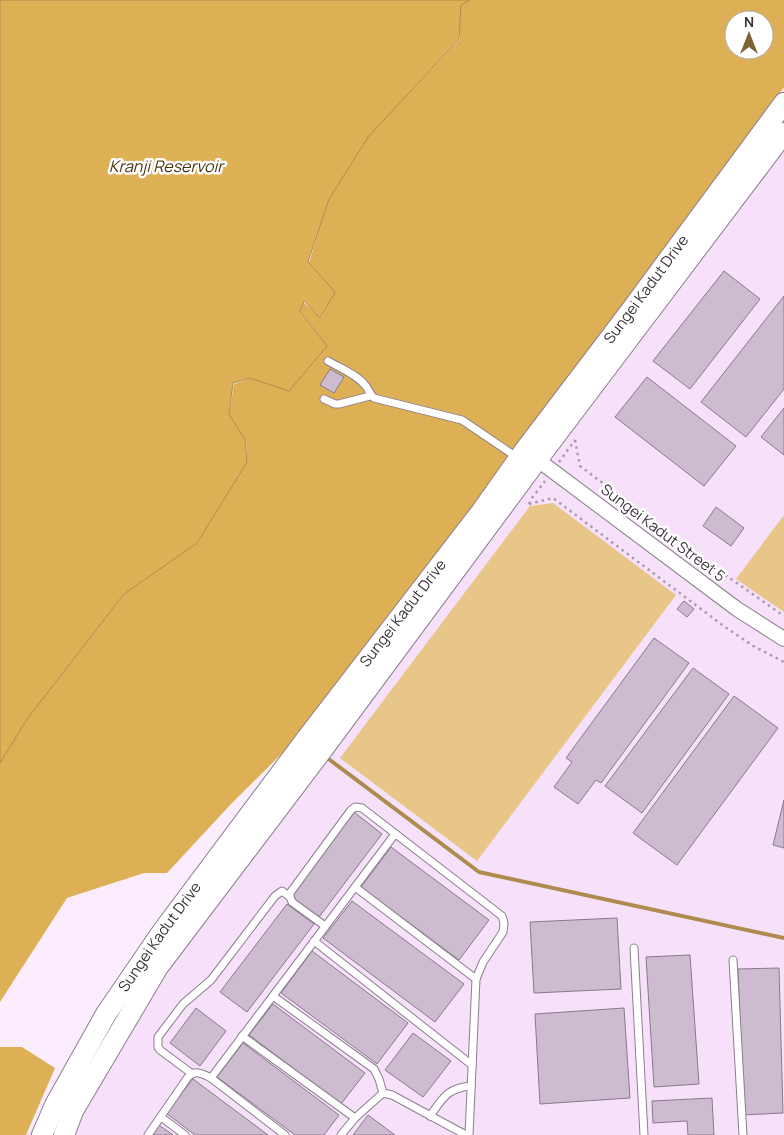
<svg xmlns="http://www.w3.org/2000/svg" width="784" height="1135" font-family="Manrope,sans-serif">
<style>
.built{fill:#f7e0fa}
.green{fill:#e7c688}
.forest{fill:#ddb055;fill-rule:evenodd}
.water{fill:#dfb157;stroke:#ae8b4f}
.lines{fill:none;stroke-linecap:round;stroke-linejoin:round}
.stream{stroke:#ae8b4f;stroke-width:4}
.building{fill:#cdbccf;stroke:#89798c}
.service-casing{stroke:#8d7d90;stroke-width:9}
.minor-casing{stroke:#8d7d90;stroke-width:16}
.secondary-casing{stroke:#8d7d90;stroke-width:22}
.path{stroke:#a79ca8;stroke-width:2.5;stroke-dasharray:2.5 4;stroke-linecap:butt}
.service{stroke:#fff;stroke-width:7}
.minor{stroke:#fff;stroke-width:14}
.secondary{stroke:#fff;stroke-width:20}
.labels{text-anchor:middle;stroke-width:5;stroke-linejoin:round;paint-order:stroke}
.street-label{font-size:15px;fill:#3a333b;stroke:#fff}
.water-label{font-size:16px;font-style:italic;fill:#47340d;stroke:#fff}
</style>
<rect width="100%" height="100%" fill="#fbedfd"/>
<path class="built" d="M 784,71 L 784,1135 L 27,1135 Z"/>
<g class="green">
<path d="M 553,503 L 676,595 L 477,861 L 340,758 L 530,506 Z"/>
<path d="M 784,515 L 784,612 L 736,579 Z"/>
</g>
<g class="forest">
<path d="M 468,0 L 784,0 L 784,87 L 347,689 L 231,804 L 167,873 L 144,873 L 67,898 L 0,1002 L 0,762 L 26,720 L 125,593 L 197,542 L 247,462 L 246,441 L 229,416 L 234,384 L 251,378 L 289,391 L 327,346 L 300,310 L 303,302 L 321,318 L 334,292 L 309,263 L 328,200 L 367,137 L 460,39 L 460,4 ZM 734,20 L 764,20 L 764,50 L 734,50 Z"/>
<path d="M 0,1047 L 22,1047 L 55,1068 L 26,1135 L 0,1135 Z"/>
</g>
<path class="water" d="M 0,0 L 470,0 L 461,5 L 459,39 L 368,137 L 329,199 L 308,262 L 335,292 L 320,318 L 304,301 L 300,311 L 327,346 L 289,391 L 250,378 L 233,383 L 229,414 L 245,440 L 247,462 L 197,543 L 124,594 L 27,719 L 0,763 Z"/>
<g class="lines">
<path class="stream" d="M 330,760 L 479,872 L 784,938"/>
</g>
<g class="building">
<path d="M 724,271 L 760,299 L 690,389 L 653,361 Z"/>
<path d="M 784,296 L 784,389 L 746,437 L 701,402 Z"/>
<path d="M 330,369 L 344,377 L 334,393 L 320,385 Z"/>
<path d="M 647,377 L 736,446 L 704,486 L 615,417 Z"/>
<path d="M 784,408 L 784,455 L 761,437 Z"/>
<path d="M 716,507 L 744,528 L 731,546 L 703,526 Z"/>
<path d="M 684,601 L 694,609 L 687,617 L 677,609 Z"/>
<path d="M 654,638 L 689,663 L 601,783 L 596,780 L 578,804 L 554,787 L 572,762 L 566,758 Z"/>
<path d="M 693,668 L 729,694 L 642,813 L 605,786 Z"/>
<path d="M 734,696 L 778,728 L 677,865 L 633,833 Z"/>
<path d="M 784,800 L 784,848 L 773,845 Z"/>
<path d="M 354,812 L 382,834 L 319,917 L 290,896 Z"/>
<path d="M 391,847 L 489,920 L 459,960 L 361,887 Z"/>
<path d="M 352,901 L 464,984 L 435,1022 L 323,938 Z"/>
<path d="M 287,904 L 314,924 L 247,1012 L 220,992 Z"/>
<path d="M 617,918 L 621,989 L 534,993 L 530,922 Z"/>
<path d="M 312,951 L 408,1023 L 377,1064 L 281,993 Z"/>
<path d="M 690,955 L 699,1084 L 654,1087 L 646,957 Z"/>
<path d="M 779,968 L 783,1113 L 743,1115 L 738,969 Z"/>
<path d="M 273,1004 L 365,1073 L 341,1104 L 249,1035 Z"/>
<path d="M 196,1008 L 226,1031 L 200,1066 L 170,1043 Z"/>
<path d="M 624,1008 L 630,1098 L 540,1104 L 535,1014 Z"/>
<path d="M 413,1033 L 451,1061 L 423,1097 L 385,1070 Z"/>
<path d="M 243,1043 L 339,1115 L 324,1135 L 295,1135 L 217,1077 Z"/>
<path d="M 193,1079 L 268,1135 L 195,1135 L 166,1113 Z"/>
<path d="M 712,1098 L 714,1135 L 688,1135 L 687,1121 L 653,1123 L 652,1101 Z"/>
<path d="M 368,1115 L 395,1135 L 353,1135 Z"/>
<path d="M 159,1125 L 173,1135 L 151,1135 Z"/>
</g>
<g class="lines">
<g class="service-casing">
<g id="service">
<path d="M 328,361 C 340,368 356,374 365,385 C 369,389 369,394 374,398 L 462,420 L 518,458"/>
<path d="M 324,399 L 335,404 L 339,404 L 370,396"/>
<path d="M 355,887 L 476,979"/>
<path d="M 325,926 L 292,902 L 290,897 L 290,893 L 351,810 L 355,807 L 362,808 L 502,916 L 504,923 L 503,932 L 483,962 L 476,979 L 469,1135"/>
<path d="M 314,941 L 472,1065"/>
<path d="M 634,948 L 644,1135"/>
<path d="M 733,960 L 743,1135"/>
<path d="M 273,996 L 374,1069 L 379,1079 L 383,1093"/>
<path d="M 242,1036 L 355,1118"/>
<path d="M 191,1073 L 160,1050 L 158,1047 L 158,1037 L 183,1004 L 211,980 L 275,896 L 282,891 L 290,897"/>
<path d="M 211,1078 L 395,834"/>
<path d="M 383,1093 L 392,1095 L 466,1135"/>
<path d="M 430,1116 C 443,1098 447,1088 471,1086"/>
<path d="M 161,1117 L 185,1135"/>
<path d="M 148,1135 L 188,1077 C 195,1069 203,1074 211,1078 L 285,1135"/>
<path d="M 341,1135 L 355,1118 L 383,1093"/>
</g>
</g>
<g class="minor-casing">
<path id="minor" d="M 530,454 L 737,609 L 784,639"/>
</g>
<g class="secondary-casing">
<g id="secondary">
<path id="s1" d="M 42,1135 L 55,1105 L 106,1014 L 162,932 L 307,738 L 481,512 L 525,450 L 629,313 L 784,103"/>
<path d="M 64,1135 L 73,1111 L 158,967 L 323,749 L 537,460 L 784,133"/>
</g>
</g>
<g class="path">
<path d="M 575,440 L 580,466 L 721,572 L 784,616"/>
<path d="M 559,462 L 575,440"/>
<path d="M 529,504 L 553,498 L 725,627 L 755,647 L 784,662"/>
<path d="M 529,504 L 532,498 L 545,481"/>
</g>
<use href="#service" class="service"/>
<use href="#minor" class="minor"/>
<use href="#secondary" class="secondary"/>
</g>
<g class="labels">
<g class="street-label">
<text dy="5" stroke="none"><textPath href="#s1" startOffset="1041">Sungei Kadut Drive</textPath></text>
<text transform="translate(663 533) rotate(37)" y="5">Sungei Kadut Street 5</text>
<text dy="5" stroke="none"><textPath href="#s1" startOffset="636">Sungei Kadut Drive</textPath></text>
<text dy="5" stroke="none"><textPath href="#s1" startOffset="231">Sungei Kadut Drive</textPath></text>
</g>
<g class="water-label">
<text x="166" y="172">Kranji Reservoir</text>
</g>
</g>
<g transform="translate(749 35)"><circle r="24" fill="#ffffff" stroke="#b0adb1"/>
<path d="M0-4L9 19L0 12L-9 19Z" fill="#7c6434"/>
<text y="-8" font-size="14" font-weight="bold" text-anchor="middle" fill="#3a333b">N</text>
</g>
</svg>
